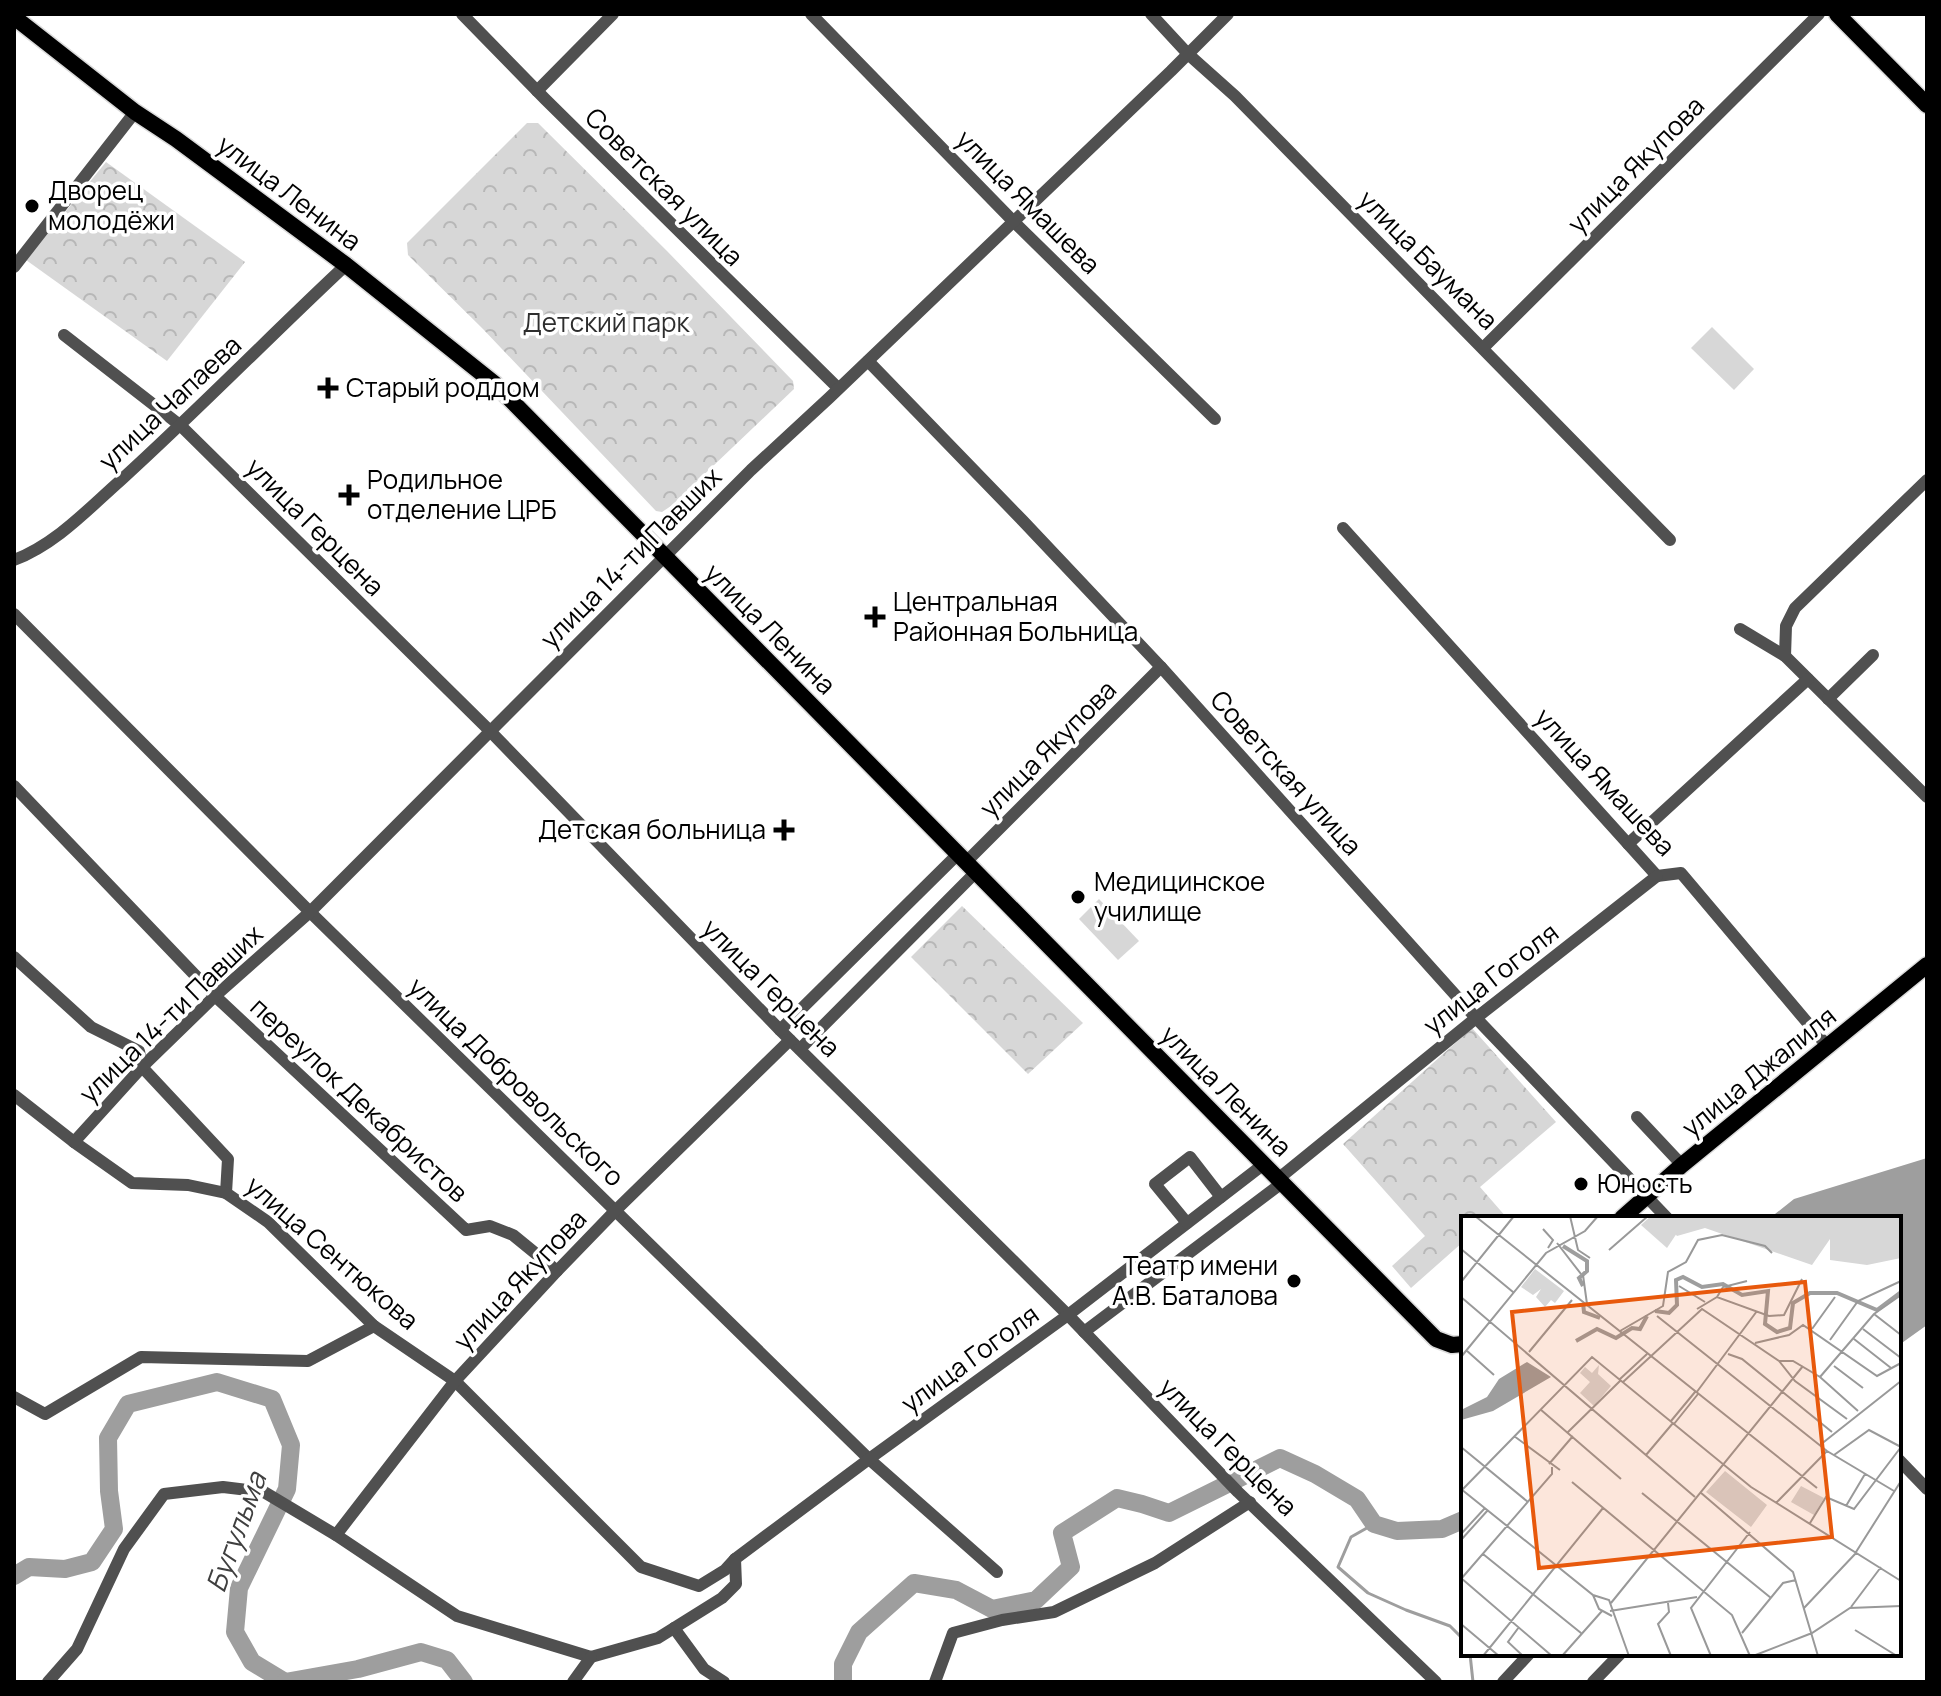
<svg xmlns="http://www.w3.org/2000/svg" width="1941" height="1696" font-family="Manrope,sans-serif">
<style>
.forest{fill:url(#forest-crowns)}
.garden{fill:#d7d7d7}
.water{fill:#9e9e9e}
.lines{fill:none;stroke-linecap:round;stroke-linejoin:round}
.stream{stroke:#9e9e9e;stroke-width:3}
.river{stroke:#9e9e9e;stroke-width:18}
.major-casing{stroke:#dbdbdb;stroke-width:19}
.minor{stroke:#505050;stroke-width:12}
.major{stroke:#000;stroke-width:16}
.poi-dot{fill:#000;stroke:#fff;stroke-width:3}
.labels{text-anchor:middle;stroke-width:7;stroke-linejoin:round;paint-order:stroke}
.street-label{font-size:26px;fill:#000;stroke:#fff}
.poi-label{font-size:26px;fill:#000;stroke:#fff;text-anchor:start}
.park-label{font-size:26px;fill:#2e2e2e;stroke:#fff}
.water-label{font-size:28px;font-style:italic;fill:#3f3f3f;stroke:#fff}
.inset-river{fill:none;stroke:#9e9e9e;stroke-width:4}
.inset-road{fill:none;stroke:#999;stroke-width:2}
.view{fill:#e8590c;fill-opacity:0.15;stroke:#e8590c;stroke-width:4}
.inset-edge{fill:none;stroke:#000;stroke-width:4}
</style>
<defs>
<pattern id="forest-crowns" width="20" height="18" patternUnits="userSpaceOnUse" patternTransform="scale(2)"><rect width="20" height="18" fill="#d7d7d7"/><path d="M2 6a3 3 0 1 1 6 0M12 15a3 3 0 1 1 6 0" fill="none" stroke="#b7b7b7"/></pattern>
</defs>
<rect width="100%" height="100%" fill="#fff"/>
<g class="forest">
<path d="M 527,123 L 538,123 L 667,251 L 793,381 L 794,389 L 671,506 L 662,512 L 656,511 L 483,329 L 408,255 L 407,243 Z"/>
<path d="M 106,162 L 245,262 L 167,361 L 26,260 Z"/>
<path d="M 962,906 L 1083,1023 L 1028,1074 L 911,957 Z"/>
<path d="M 1472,1028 L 1556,1122 L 1480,1187 L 1507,1218 L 1463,1218 L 1463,1242 L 1411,1288 L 1392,1266 L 1425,1236 L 1343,1144 Z"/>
</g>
<g class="garden">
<path d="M 1712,327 L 1754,369 L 1734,390 L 1691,348 Z"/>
<path d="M 1099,899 L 1139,941 L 1118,960 L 1079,919 Z"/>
</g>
<path class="water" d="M 1927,1158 L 1927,1325 L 1899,1345 L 1899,1218 L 1770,1218 L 1794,1199 Z"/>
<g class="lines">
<g class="stream">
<path d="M 1374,1524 L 1351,1537 L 1338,1567 L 1368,1593 L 1406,1610 L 1450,1626 L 1463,1639"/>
<path d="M 1470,1654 L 1473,1682"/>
</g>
<g class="river">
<path d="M 14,1576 L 29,1567 L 65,1569 L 92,1562 L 114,1529 L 109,1491 L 108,1438 L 128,1404 L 217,1382 L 272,1399 L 291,1445 L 287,1489 L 239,1588 L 235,1632 L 252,1662 L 285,1682"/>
<path d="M 285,1682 L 358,1669 L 421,1652 L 447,1660 L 464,1682"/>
<path d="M 843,1682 L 843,1664 L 859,1632 L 914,1583 L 956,1590 L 992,1609 L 1036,1600 L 1071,1567 L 1062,1533 L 1117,1498 L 1142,1504 L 1169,1513 L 1280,1458 L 1315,1474 L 1357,1499 L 1374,1524 L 1397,1531 L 1442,1529 L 1463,1520"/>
</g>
<g class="major-casing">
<g id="major">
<path d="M 1837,14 L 1927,105"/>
<path d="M 14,17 L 135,112 L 176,139 L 346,265 L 495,384 L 1436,1339 L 1452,1345 L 1463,1344"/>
<path d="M 1622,1218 L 1682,1165 L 1927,965"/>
</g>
</g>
<g class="minor">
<path d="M 462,14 L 545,99 L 838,388"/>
<path d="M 811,14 L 1013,221 L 1215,419"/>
<path d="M 1151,14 L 1188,54 L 1235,96 L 1284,146 L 1670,540"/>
<path d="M 537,91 L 613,14"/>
<path d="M 14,267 L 135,112"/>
<path d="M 64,335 L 181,426 L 489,730 L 780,1030 L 1068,1315 L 1238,1492 L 1436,1682"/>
<path d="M 1483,348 L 1819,14"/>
<path d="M 868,361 L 1023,521 L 1161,667 L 1476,1018 L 1667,1218"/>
<path d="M 1343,528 L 1657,876"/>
<path d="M 14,560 C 56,544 88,509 121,480 C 198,410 270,336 346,265"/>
<path d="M 14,614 L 310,912 L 869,1459 L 997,1572"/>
<path d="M 1740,629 L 1785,656 L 1927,797"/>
<path d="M 1785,656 L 1786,626 L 1795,608 L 1927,480"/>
<path d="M 1828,699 L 1873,655"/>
<path d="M 14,786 L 215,996 L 466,1230 L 490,1226 L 513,1235 L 557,1271"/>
<path d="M 1628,844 L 1808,679"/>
<path d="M 966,862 L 1161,667"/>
<path d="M 1657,876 L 1681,873 L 1828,1047"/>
<path d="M 14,957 L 91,1027 L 139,1051 L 142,1067 L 228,1159 L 226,1193 L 268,1222 L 374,1326 L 455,1381 L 641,1567 L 699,1586 L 725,1570 L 735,1559 L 869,1459 L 1068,1315 L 1264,1164"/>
<path d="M 780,1030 L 958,854"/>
<path d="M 800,1049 L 976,872"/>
<path d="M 14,1095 L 74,1142 L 132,1183 L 188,1185 L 226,1193"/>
<path d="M 1637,1117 L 1682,1165"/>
<path d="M 74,1142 L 142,1067 L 215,996 L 310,912 L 751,470 L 829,398 L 1171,71 L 1228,14"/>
<path d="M 1278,1179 L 1476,1018 L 1657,876"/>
<path d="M 1187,1223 L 1155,1184 L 1190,1157 L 1221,1197"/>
<path d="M 1084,1332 L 1282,1183"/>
<path d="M 14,1397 L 45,1414 L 141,1357 L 308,1361 L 374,1326"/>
<path d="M 1899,1460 L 1927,1489"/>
<path d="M 336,1535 L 455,1381 L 557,1271 L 616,1210 L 790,1040"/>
<path d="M 674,1628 L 704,1669 L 724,1682"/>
<path d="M 48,1682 L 77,1649 L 124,1549 L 164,1494 L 223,1487 L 264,1492 L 336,1535 L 457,1616 L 591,1657 L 658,1638 L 722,1598 L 736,1584 L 735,1559"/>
<path d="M 573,1682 L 591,1657"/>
<path d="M 935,1682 L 953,1633 L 1002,1620 L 1054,1612 L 1155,1563 L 1250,1502"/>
<path d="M 1503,1682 L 1529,1654"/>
<path d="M 1593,1682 L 1620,1654"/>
</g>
<use href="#major" class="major"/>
</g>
<g class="poi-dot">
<circle cx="32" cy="206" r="8"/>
<path d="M324 376h8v8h8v8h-8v8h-8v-8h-8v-8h8z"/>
<path d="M345 483h8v8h8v8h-8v8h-8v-8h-8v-8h8z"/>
<path d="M871 605h8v8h8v8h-8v8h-8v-8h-8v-8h8z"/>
<path d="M780 818h8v8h8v8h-8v8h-8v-8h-8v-8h8z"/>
<circle cx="1078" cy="897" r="8"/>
<circle cx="1581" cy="1184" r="8"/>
<circle cx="1294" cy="1281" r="8"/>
</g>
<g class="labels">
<g class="street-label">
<text transform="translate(1636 165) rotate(-45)" y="9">улица Якупова</text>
<text transform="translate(664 187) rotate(45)" y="9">Советская улица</text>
<text transform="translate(289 193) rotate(37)" y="9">улица Ленина</text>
<text transform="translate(1028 202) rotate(45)" y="9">улица Ямашева</text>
<text transform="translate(1428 260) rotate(45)" y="9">улица Баумана</text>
<text transform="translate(170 403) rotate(-43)" y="9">улица Чапаева</text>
<text transform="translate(315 527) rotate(45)" y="9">улица Герцена</text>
<text transform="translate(631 558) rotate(-45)" y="9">улица 14-ти Павших</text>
<text transform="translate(770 629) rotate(45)" y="9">улица Ленина</text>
<text transform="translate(1048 749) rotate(-45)" y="9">улица Якупова</text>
<text transform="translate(1286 773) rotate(48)" y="9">Советская улица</text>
<text transform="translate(1605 782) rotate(47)" y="9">улица Ямашева</text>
<text transform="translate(1491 979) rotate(-38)" y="9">улица Гоголя</text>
<text transform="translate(771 988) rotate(45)" y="9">улица Герцена</text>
<text transform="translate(171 1014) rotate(-44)" y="9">улица 14-ти Павших</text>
<text transform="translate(1759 1072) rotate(-39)" y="9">улица Джалиля</text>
<text transform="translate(516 1082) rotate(44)" y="9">улица Добровольского</text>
<text transform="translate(1226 1091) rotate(45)" y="9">улица Ленина</text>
<text transform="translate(359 1100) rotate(43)" y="9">переулок Декабристов</text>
<text transform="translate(332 1253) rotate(41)" y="9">улица Сентюкова</text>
<text transform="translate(520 1280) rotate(-47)" y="9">улица Якупова</text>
<text transform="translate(970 1359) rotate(-36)" y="9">улица Гоголя</text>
<text transform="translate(1228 1447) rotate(45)" y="9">улица Герцена</text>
</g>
<g class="poi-label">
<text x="48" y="200">Дворец<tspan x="48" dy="30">молодёжи</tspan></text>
<text x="346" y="397">Старый роддом</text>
<text x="367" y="489">Родильное<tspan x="367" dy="30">отделение ЦРБ</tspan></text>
<text x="893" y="611">Центральная<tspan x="893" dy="30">Районная Больница</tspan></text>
<text x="766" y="839" text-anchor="end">Детская больница</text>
<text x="1094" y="891">Медицинское<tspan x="1094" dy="30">училище</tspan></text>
<text x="1597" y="1193">Юность</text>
<text x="1278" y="1275" text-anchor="end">Театр имени<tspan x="1278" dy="30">А.В. Баталова</tspan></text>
</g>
<g class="park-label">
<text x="606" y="332">Детский парк</text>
</g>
<g class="water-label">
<text transform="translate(236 1532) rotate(-70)" y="10">Бугульма</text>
</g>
</g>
<g transform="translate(1461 1216)">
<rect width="440" height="440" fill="#fff"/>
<path d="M 199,0 L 440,0 L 440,42 L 406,49 L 369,44 L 369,23 L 351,49 L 244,12 L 216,20 ZM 74,53 L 103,75 L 94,87 L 90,84 L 84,91 L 75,81 L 80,73 L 72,79 L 60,71 ZM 138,149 L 137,158 L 150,170 L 133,190 L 119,177 L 129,166 L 119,157 L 124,151 L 131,157 ZM 264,255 L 306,289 L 290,311 L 245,276 ZM 340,270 L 363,282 L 353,299 L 330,286 Z" fill="#d7d7d7"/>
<path d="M 190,0 L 201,0 L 216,17 L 206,32 L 180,9 Z" fill="#d7d7d7"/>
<path d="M 66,146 L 90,161 L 32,195 L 0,204 L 0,194 L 26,181 L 38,163 Z" fill="#9e9e9e"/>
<path class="inset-river" d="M 102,30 L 126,45 L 126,55 L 118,62 L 122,70M 122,87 L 123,96 L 139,102M 194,95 L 208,97 L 216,89 L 215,64 L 222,61 L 241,71 L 262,68 L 281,79 L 307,75 L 304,108 L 316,116 L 329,112 L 332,87 L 349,77 L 376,77 L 416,94 L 440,76M 115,125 L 136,113 L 155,122 L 171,112 L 179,113 L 186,100"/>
<path class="inset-road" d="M 14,0 L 356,272M 109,0 L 117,34 L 129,42M 82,13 L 92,24 L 87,32M 96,27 L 120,58M 0,33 L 52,76M 148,34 L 187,0M 122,59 L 126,88M 0,66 L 53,0M 218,70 L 244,86M 0,81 L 234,281M 256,81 L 262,71 L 286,65M 236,93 L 256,81 L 308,100 L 323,99 L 341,63M 413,98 L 440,119M 196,100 L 366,235 L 433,275M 351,113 L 374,81M 402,113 L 440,142M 159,115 L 202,90 L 207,56 L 225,46 L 237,24 L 261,19 L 304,30 L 311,37M 393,123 L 430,152M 369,124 L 397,85 L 440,65M 294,127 L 328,119 L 342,109 L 416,160 L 440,147M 5,134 L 33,159M 68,136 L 111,84M 267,138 L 281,143 L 371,216M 0,141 L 85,37 L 124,15 L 137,0M 318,145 L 332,145 L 359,161 L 397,195M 373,150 L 402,172M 359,161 L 413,98 L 440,79M 159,163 L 186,138M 162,166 L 241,93 L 318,145 L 334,165 L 386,203M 235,177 L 296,95M 79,193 L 160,263M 210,205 L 234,176M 213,208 L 237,178M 107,216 L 160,164M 53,220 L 99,254M 359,229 L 440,165M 0,231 L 67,286M 185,239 L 212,207M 373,239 L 408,214 L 440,231M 88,248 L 112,220M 111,266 L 271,399 L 289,440M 0,273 L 132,379 L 148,384 L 168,440M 0,275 L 131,141 L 290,271 L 440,365M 239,276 L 332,356 L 357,440M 181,277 L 310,382M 315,287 L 366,235M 385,290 L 404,258M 349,307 L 365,281 L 393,293 L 440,231M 0,318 L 24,292M 0,324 L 27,294M 395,336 L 440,265M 22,338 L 120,417M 0,362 L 91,440M 0,363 L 91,258 L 91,251M 132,379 L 138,393 L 151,400M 150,387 L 342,150M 207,387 L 208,396 L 197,408 L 210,440M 390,391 L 420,351M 343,392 L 395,337M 149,395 L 236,381M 0,408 L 38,440M 58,411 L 47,426 L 62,440M 394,414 L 436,440M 281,417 L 322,367 L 335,364M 22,440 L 142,292M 101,440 L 141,395M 250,440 L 230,392 L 289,316M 292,440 L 351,417 L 389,392 L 440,390"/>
<path class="view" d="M 344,66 L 371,321 L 78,352 L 51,96 Z"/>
<rect width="440" height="440" class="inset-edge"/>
</g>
<rect width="1941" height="1696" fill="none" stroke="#000000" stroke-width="32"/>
</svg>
